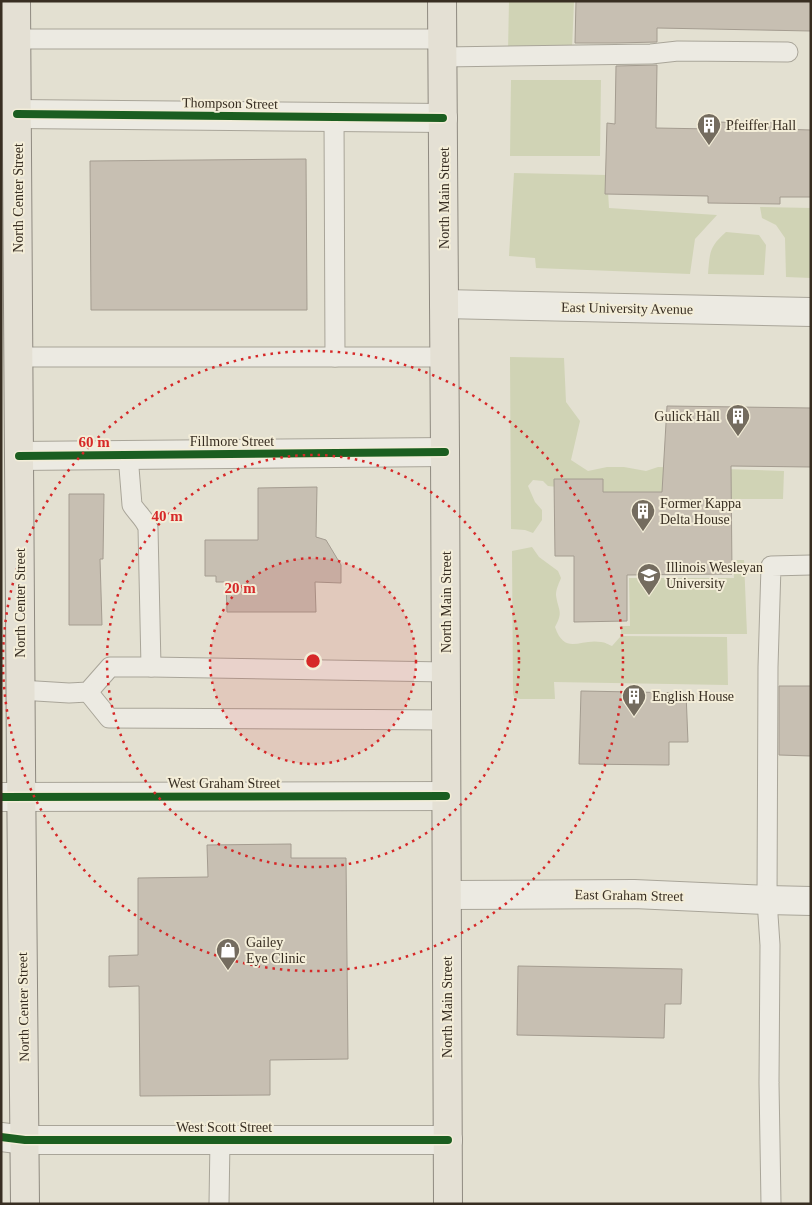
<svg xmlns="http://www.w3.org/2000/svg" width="812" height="1205" font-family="'Times New Roman',serif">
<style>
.green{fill:#d0d3b5}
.building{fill:#c7bfb2;stroke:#a49c90}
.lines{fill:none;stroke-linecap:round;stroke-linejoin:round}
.service-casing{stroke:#a9a599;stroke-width:21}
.minor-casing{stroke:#a9a599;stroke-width:30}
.primary-casing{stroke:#8f8a80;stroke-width:30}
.service{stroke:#eceae2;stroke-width:19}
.minor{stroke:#eceae2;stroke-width:28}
.primary{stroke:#e4e0d4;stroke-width:28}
.cycleway-casing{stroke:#f3edd8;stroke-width:11}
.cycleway{stroke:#1b5e20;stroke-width:8}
.ring{fill:none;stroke:#d62828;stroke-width:2.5;stroke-dasharray:2.5 5}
.labels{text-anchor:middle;stroke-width:4;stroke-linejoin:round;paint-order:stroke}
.street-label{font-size:14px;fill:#382e22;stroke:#f3edd8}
.poi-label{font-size:14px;fill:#382e22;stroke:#f3edd8;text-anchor:start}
.centre{fill:#d62828;stroke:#f3edd8;stroke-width:2.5}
.ring-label{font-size:15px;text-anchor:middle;font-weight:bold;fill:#d62828;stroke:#f3edd8;stroke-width:4;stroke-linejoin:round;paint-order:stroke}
</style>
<rect width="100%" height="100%" fill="#e3e0d1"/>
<g class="green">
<path d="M 509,1 L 574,1 L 572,49 L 508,50 Z"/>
<path d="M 511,80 L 601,80 L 600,156 L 510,156 Z"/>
<path d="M 514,173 L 607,175 L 609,208 L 717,215 L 695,239 L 690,274 L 536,268 L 535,258 L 509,256 Z"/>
<path d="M 760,207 L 811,208 L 811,278 L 786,277 L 785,238 L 776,225 L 762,218 Z"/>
<path d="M 726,232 L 759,235 L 766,245 L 764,275 L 708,274 C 710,252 709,247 726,232 Z"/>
<path d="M 510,357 L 564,358 L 566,402 L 580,421 L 571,460 L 588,471 L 607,467 L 624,467 L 646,471 L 658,467 L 784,471 L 783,499 L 727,499 L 603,492 L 548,486 L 543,481 L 533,480 L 528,486 L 535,502 L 542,510 L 542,520 L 533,533 L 525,530 L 511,529 Z"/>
<path d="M 532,547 L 539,557 L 558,571 L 561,578 C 559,583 556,589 556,595 C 558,611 564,611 555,627 C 565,656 580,638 601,642 C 605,642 609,645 612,646 L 621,636 L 727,637 L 728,685 L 554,682 L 555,699 L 520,699 L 514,697 L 513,694 L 512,551 Z"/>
<path d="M 733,560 L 744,560 L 747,634 L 621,634 L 621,626 L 630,626 L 629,578 L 734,578 Z"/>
</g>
<g class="building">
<path d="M 576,1 L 811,1 L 811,31 L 657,28 L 657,42 L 616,43 L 575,43 Z"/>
<path d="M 657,65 L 656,128 L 712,129 L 712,122 L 777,123 L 777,129 L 811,130 L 811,197 L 780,197 L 780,204 L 708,203 L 708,196 L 605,194 L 607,123 L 615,124 L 616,66 Z"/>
<path d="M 306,159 L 307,310 L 91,310 L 90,161 Z"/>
<path d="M 667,406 L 811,408 L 811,467 L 731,466 L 732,574 L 627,575 L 627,621 L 574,622 L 574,556 L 555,556 L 554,479 L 603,479 L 603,492 L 662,492 Z"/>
<path d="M 317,487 L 316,537 L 326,540 L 341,565 L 341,583 L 315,582 L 316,612 L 227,612 L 226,582 L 216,582 L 216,576 L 205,576 L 205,540 L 258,540 L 258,488 Z"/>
<path d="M 69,494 L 104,494 L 103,559 L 100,559 L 102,625 L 69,625 Z"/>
<path d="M 779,686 L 811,686 L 811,756 L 779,755 Z"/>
<path d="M 581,691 L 686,693 L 688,742 L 669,742 L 669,765 L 579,764 Z"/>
<path d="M 291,844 L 291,858 L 346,858 L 348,1059 L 270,1060 L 270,1095 L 140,1096 L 139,986 L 109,987 L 109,956 L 138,955 L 138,878 L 208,877 L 207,845 Z"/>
<path d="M 518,966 L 682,969 L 681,1004 L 665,1004 L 664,1038 L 517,1035 Z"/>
</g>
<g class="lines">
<g class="service-casing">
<g id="service">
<path d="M 17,39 L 442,39"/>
<path d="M 443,57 L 651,54 L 678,51 L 788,52"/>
<path d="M 334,117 L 335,357"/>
<path d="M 18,357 L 444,357"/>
<path d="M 128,455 L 132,505 C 137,513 145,519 148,528 L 151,667"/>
<path d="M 20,690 L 69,693 L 88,692 L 110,667 L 151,667 L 446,672"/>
<path d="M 88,692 L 109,718 L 446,720"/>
<path d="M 219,1204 L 220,1140"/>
<path d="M 771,1204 L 769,1083 L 770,945 L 767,900 L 768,667 L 771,566 L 811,565"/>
</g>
</g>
<g class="minor-casing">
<g id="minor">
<path d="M 17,114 L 443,118"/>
<path d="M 444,304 L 811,312"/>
<path d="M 19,456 L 445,452"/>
<path d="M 1,797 L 446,796"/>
<path d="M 447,895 L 634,894 L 767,900 L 811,901"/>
<path d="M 1,1137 L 25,1140 L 448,1140"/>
</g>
</g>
<g class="primary-casing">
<g id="primary">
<path d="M 16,1 L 21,765 L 25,1204"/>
<path d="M 442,1 L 445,452 L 448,1204"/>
</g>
</g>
<use href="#service" class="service"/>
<use href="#minor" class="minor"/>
<use href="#primary" class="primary"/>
<g class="cycleway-casing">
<g id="cycleway">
<path d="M 17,114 L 443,118"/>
<path d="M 19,456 L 445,452"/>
<path d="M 1,797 L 446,796"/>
<path d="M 1,1137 L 25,1140 L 448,1140"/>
</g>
</g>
<use href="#cycleway" class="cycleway"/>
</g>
<circle cx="313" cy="661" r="103" fill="#d62828" fill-opacity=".12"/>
<g class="ring">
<circle cx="313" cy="661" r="103"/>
<circle cx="313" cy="661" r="206"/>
<circle cx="313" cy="661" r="310"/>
</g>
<defs>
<g id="building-pin" transform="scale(1.25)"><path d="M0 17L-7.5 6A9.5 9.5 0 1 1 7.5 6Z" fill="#746c5f" stroke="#f3edd8"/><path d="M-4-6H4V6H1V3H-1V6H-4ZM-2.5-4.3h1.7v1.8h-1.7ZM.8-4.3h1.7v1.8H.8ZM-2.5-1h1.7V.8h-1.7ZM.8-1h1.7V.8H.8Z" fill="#fff"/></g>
<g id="university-pin" transform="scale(1.25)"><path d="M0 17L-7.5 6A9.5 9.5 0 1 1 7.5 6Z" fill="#746c5f" stroke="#f3edd8"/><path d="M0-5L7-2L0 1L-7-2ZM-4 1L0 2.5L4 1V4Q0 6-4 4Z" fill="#fff"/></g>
<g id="shop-pin" transform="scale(1.25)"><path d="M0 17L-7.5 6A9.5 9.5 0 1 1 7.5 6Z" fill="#746c5f" stroke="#f3edd8"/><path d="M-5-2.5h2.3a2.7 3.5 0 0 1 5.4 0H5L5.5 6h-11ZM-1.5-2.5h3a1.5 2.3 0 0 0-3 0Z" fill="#fff"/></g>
</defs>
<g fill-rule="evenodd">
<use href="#building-pin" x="709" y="125"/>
<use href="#building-pin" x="738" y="416"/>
<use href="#building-pin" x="643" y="511"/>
<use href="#university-pin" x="649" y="575"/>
<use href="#building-pin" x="634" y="696"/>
<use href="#shop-pin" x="228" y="950"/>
</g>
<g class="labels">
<g class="street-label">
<text transform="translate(230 103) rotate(1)" y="5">Thompson Street</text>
<text transform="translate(18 198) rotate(-90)" y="5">North Center Street</text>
<text transform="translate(444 198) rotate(-90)" y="5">North Main Street</text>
<text transform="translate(627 308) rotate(1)" y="5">East University Avenue</text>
<text x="232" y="446">Fillmore Street</text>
<text transform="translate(446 602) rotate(-90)" y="5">North Main Street</text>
<text transform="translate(20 603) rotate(-90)" y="5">North Center Street</text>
<text x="224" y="788">West Graham Street</text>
<text transform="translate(629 895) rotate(1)" y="5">East Graham Street</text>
<text transform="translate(23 1007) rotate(-91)" y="5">North Center Street</text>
<text transform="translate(447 1007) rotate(-90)" y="5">North Main Street</text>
<text x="224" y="1132">West Scott Street</text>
</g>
<g class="poi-label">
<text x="726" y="130">Pfeiffer Hall</text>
<text x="720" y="421" text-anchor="end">Gulick Hall</text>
<text x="660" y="508">Former Kappa<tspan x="660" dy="16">Delta House</tspan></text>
<text x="666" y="572">Illinois Wesleyan<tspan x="666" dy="16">University</tspan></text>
<text x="652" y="701">English House</text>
<text x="246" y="947">Gailey<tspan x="246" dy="16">Eye Clinic</tspan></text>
</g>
</g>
<circle cx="313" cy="661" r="8" class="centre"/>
<g class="ring-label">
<text x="94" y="447">60 m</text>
<text x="167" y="521">40 m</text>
<text x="240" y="593">20 m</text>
</g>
<rect width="812" height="1205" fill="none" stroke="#382e22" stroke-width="5"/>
</svg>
